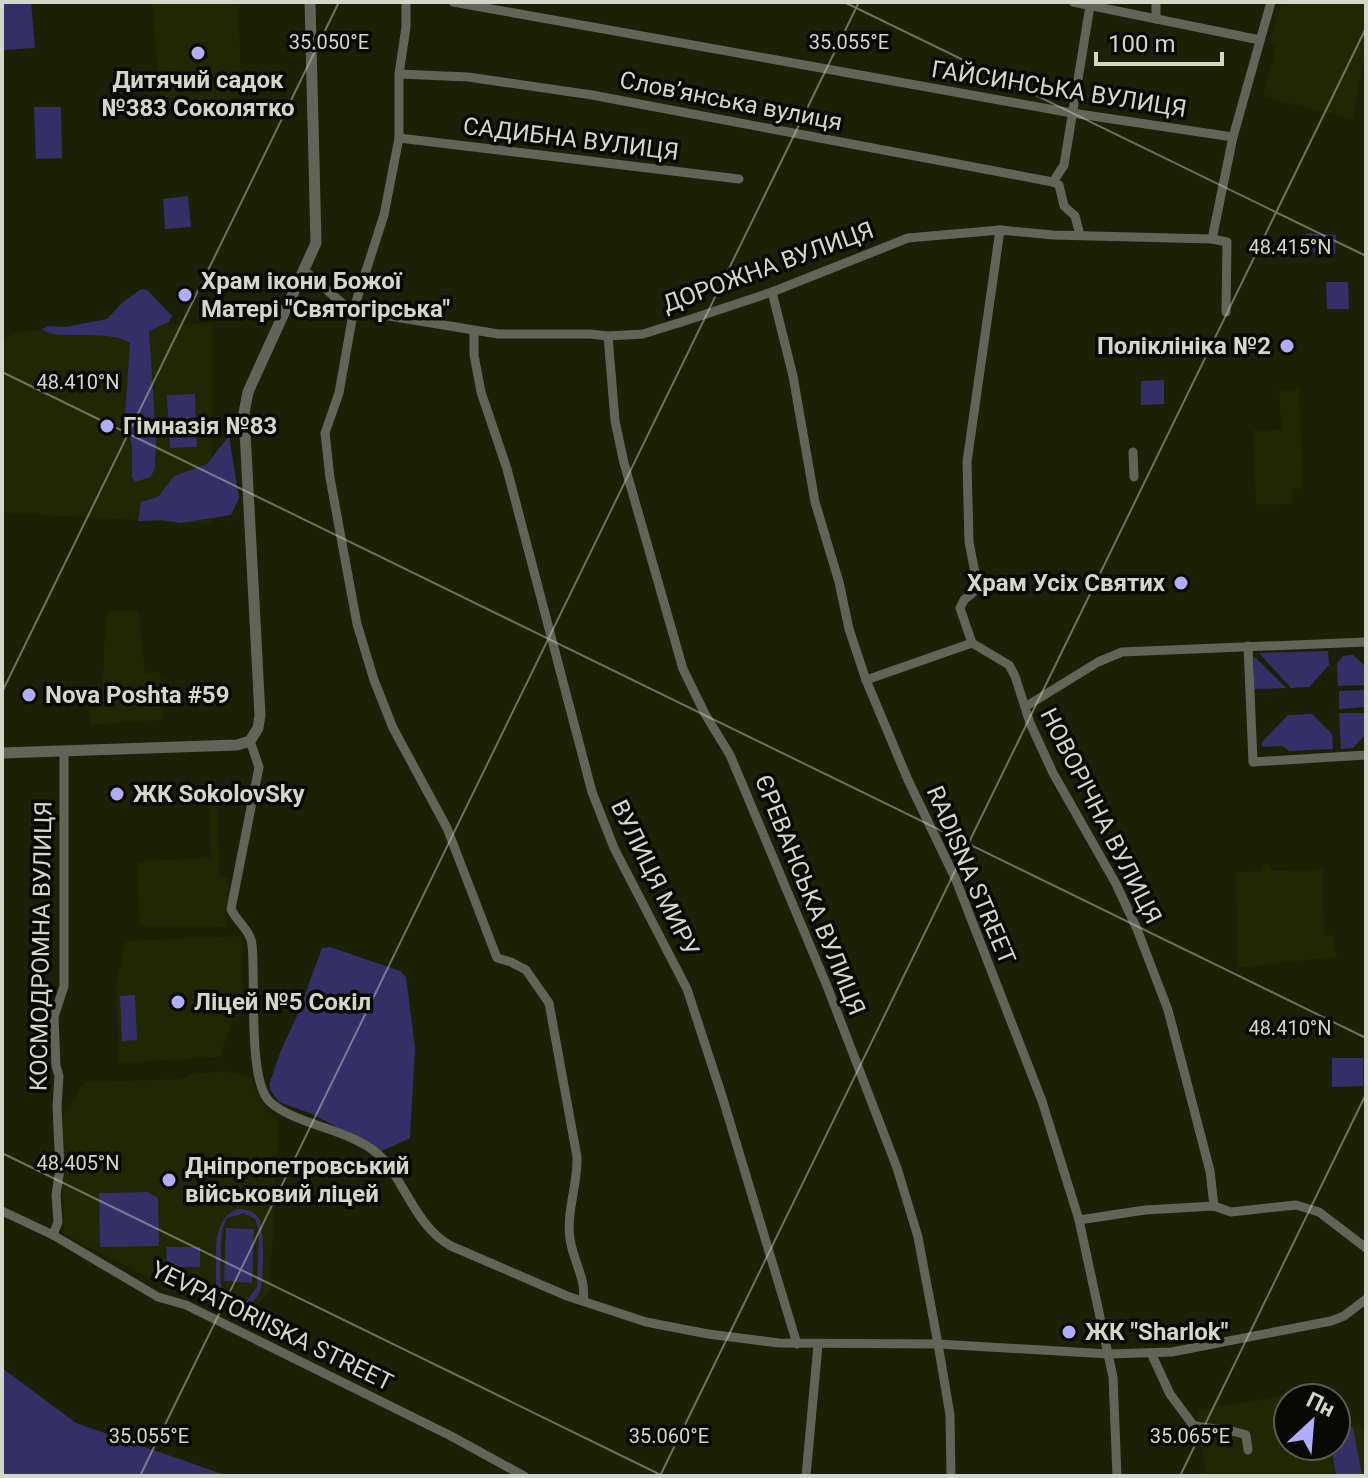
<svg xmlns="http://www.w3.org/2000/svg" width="1368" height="1478" font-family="Roboto,sans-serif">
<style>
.built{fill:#212603}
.green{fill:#352f68;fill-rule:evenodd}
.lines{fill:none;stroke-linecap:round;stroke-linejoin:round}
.minor{stroke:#616457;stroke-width:9}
.tertiary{stroke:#616457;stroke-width:11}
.ticks{fill:none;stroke:#d3d7c7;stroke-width:2;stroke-opacity:0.45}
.poi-dot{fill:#b0aefa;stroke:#070902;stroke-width:3}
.labels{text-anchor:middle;stroke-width:7;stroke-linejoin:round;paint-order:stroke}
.poi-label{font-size:24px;font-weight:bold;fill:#d3d7c7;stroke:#070902;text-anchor:start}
.street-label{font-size:24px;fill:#d3d7c7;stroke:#070902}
.ticks-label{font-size:20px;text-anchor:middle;fill:#d3d7c7;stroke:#070902;stroke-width:7;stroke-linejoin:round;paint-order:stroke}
</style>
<rect width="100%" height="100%" fill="#1c2006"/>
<g class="built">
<path d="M 152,2 L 239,2 L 241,105 L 161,109 Z"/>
<path d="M 1282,2 L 1366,2 L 1366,48 L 1353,120 L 1263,97 L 1276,46 L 1268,42 Z"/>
<path d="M 212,323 L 212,524 L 2,513 L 2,339 L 21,331 Z"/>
<path d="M 1299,389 L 1303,488 L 1292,489 L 1293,504 L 1256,505 L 1253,430 L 1281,429 L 1279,390 Z"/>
<path d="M 110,611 L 139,611 L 145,673 L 160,672 L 163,720 L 90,725 L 89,707 L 102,706 L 105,622 Z"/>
<path d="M 216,779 L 220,877 L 229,878 L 225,927 L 140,926 L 137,861 L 211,858 L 207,780 Z"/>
<path d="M 1264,864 L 1269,864 L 1273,871 L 1323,869 L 1324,935 L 1333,935 L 1337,957 L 1237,968 L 1236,872 L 1261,871 Z"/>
<path d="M 239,936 L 242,941 L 242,990 L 220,1057 L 119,1063 L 116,984 L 126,941 Z"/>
<path d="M 228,1071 L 237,1075 L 252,1077 L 253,1085 L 279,1125 L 270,1289 L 251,1314 L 207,1300 L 206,1295 L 159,1283 L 64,1235 L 62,1114 L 85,1082 L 181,1079 L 191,1074 Z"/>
<path d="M 1319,1390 L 1321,1398 L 1288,1398 L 1288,1446 L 1336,1446 L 1336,1427 L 1359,1423 L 1366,1436 L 1366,1476 L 1206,1476 L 1197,1410 Z"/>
</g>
<g class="green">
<path d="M 2,2 L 31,2 L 35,48 L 2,50 Z"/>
<path d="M 34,107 L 61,107 L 62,158 L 36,159 Z"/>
<path d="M 188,196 L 191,227 L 165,229 L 163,199 Z"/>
<path d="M 1306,233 L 1336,235 L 1335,254 L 1305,252 Z"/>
<path d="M 1326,282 L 1348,282 L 1349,309 L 1327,309 Z"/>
<path d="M 141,289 L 147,290 L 172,316 L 169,322 L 149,331 L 156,437 L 155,467 L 151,477 L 135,482 L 132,477 L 132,448 L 125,414 L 130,343 C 108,328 55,342 42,329 L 49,326 L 65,327 L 107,319 L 122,303 Z"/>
<path d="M 1164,380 L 1164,404 L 1141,405 L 1141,381 Z"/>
<path d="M 195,394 L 197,447 L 170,448 L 167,395 Z"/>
<path d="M 229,436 L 239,498 L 231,515 L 181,523 L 162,520 L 138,521 L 141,502 L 158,497 L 174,476 L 207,464 Z"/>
<path d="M 1328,651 L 1329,665 L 1309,687 L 1291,688 L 1259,653 Z"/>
<path d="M 1353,655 L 1366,667 L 1366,685 L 1338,686 L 1337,663 L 1343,656 Z"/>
<path d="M 1254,656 L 1286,688 L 1254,689 Z"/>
<path d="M 1366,690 L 1366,707 L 1339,709 L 1339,691 Z"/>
<path d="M 1339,713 L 1366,713 L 1366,734 L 1353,748 L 1341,749 Z"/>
<path d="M 1312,714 L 1332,734 L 1333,749 L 1289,751 L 1282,746 L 1262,747 L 1262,742 L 1288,715 Z"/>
<path d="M 330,947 L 400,971 L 406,977 L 415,1048 L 410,1138 L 382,1151 L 312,1114 L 279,1102 L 271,1091 L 269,1085 L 281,1050 L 297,1016 L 322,948 Z"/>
<path d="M 135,995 L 137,1040 L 122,1041 L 120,996 Z"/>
<path d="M 1332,1058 L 1363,1058 L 1363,1086 L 1332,1087 Z"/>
<path d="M 148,1192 L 158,1198 L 159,1246 L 100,1247 L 99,1193 Z"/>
<path d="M 238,1209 C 247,1209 254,1211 259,1219 C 265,1229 264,1284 259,1294 C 247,1315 221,1305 216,1286 C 217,1262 209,1218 238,1209 ZM 244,1213 L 255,1219 L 259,1231 L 257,1287 L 247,1300 C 216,1308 220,1276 221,1256 C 222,1243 220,1229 227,1218 Z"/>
<path d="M 226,1228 L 254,1229 L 252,1283 L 224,1281 Z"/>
<path d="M 166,1247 L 200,1247 L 200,1267 L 167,1267 Z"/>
<path d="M 2,1368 L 76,1423 L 228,1476 L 2,1476 Z"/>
<path d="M 1353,1427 L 1362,1476 L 1336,1476 L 1331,1446 L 1336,1446 L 1336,1430 Z"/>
</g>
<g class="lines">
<g class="minor">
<path d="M 406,2 L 406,27 L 399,74 L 399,138 L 384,215 L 354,308 L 339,393 L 325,433 L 330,478 L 357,624 L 374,680 L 393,728 L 447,828 L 497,958 L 511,962 L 526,970 L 549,1003 L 577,1157 C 578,1184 566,1212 570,1239 C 573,1261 587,1280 583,1301"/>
<path d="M 453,2 L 1072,113 L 1233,137"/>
<path d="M 1073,2 L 1260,40"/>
<path d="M 1156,19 L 1156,2"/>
<path d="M 399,74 L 468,77 L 592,95 L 1053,182"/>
<path d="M 399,138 L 739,179"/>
<path d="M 1053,182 L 1064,165 L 1090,6"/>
<path d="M 1053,182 L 1059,185 L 1064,206 L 1075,216 L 1080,235"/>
<path d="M 1000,230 L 967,462 L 969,542 L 978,588 L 964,600 L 960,608 L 972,643 L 1009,665 L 1015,676 L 1030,723 L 1053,773 L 1116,884 L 1137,929 L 1168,1010 L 1210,1171 L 1214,1206"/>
<path d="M 1212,239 L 1233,137 L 1271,2"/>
<path d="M 305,271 L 343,304 L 371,313 L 498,334 L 590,334 L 608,336 L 643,334 L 688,320 L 772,292 L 908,238 L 1000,230 L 1053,235 L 1212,239 L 1227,242 L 1226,312"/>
<path d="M 772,292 L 793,376 L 815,502 L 839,582 L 849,629 L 866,680 L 908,780 L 956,880 L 1042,1101 L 1079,1220 L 1113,1377 L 1117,1476"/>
<path d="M 474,331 L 474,355 L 481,392 L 507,469 L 592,792 L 614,848 L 687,989 L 722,1096 L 797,1344"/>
<path d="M 608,336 L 615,421 L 624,463 L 683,669 L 705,714 L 730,755 L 827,986 L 897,1168 L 918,1237 L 938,1344 L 950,1415 L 951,1476"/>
<path d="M 1133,452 L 1134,477"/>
<path d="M 1248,646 L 1253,762 L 1366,755"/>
<path d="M 866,680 L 972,643"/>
<path d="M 1025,707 L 1098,662 L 1122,652 L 1366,642"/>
<path d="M 250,741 L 259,767 L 231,909 C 237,922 251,931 252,945 C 256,978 247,1081 270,1102 C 298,1127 357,1129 384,1160 C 407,1188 418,1228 451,1246 L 567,1296 L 646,1322 L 708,1334 L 779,1343 L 938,1344 L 1109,1354 L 1172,1352 L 1331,1321 L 1344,1316 L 1366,1299"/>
<path d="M 2,1211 L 53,1235 L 158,1297 L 186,1305 L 451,1436 L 524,1476"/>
<path d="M 1079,1220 L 1145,1210 L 1214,1206 L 1231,1212 L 1296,1205 L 1319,1212 L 1366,1248"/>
<path d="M 53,1235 L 58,1222 L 56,1195 L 60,1169 L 57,1106 L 59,1076 L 56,1066 L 54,1017 L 64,986 L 64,751"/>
<path d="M 1151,1353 L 1170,1394 L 1193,1425 C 1211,1430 1229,1428 1246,1435 L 1248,1450"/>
<path d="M 806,1476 L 818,1345"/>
</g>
<path class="tertiary" d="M 2,753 L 237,745 L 250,741 L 258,728 L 260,715 L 244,413 L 248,392 L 316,243 L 310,2"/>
</g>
<path class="ticks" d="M 844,2 L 1366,256M 2,372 L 1366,1038M 2,692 L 339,2M 2,1153 L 663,1476M 140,1476 L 859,2M 660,1476 L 1366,28M 1180,1476 L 1366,1094"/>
<g class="poi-dot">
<circle cx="198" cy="53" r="8"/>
<circle cx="185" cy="295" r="8"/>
<circle cx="1287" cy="346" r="8"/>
<circle cx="107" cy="426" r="8"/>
<circle cx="1181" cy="583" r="8"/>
<circle cx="29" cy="695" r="8"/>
<circle cx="117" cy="794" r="8"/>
<circle cx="178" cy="1002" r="8"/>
<circle cx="169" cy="1180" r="8"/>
<circle cx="1069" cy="1332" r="8"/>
</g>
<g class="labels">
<g class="poi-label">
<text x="198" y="88" text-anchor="middle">Дитячий садок<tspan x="198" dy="28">№383 Соколятко</tspan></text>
<text x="201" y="289">Храм ікони Божої<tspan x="201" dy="28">Матері "Святогірська"</tspan></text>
<text x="1271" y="354" text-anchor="end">Поліклініка №2</text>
<text x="123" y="434">Гімназія №83</text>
<text x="1165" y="591" text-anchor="end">Храм Усіх Святих</text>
<text x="45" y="703">Nova Poshta #59</text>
<text x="133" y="802">ЖК SokolovSky</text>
<text x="194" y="1010">Ліцей №5 Сокіл</text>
<text x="185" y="1174">Дніпропетровський<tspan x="185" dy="28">військовий ліцей</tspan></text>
<text x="1085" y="1340">ЖК "Sharlok"</text>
</g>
<g class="street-label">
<text transform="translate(1059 89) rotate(9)" y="8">ГАЙСИНСЬКА ВУЛИЦЯ</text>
<text transform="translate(731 101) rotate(11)" y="8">Словʼянська вулиця</text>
<text transform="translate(571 139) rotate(7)" y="8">САДИБНА ВУЛИЦЯ</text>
<text transform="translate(768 267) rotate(-20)" y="8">ДОРОЖНА ВУЛИЦЯ</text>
<text transform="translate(1101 816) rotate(63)" y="8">НОВОРІЧНА ВУЛИЦЯ</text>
<text transform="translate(971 875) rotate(67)" y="8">RADISNA STREET</text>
<text transform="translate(655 878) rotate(64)" y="8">ВУЛИЦЯ МИРУ</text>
<text transform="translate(810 895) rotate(68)" y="8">ЄРЕВАНСЬКА ВУЛИЦЯ</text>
<text transform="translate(41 946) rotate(-89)" y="8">КОСМОДРОМНА ВУЛИЦЯ</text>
<text transform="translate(272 1326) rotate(26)" y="8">YEVPATORIISKA STREET</text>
</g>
</g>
<g class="ticks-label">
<text x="329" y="49">35.050°E</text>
<text x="849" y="49">35.055°E</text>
<text x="1290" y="254">48.415°N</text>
<text x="78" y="389">48.410°N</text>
<text x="1290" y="1035">48.410°N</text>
<text x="78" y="1170">48.405°N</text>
<text x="149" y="1443">35.055°E</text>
<text x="669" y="1443">35.060°E</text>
<text x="1190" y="1443">35.065°E</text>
</g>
<rect width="1368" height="1478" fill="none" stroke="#d3d7c7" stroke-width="8"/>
<g transform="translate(1312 1422) rotate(26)"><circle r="38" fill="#070902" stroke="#595b51" stroke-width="2"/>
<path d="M0-6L14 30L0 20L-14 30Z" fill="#b0aefa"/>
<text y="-12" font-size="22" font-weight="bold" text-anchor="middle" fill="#d3d7c7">Пн</text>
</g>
<path d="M1096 52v12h126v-12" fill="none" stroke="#d3d7c7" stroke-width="4"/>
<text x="1108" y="52" font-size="24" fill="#d3d7c7" stroke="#070902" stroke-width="6" paint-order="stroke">100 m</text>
</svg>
